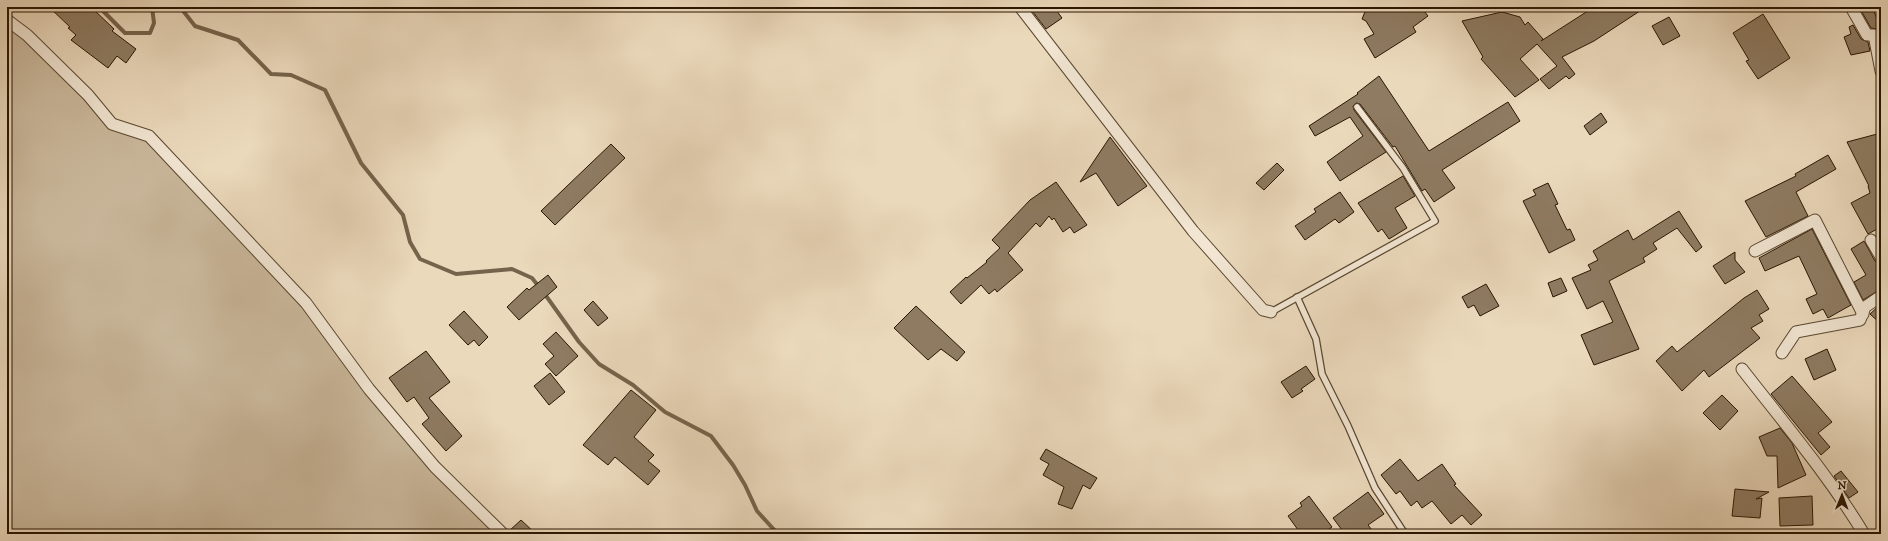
<svg xmlns="http://www.w3.org/2000/svg" width="1888" height="541" font-family="'IM FELL DW Pica',serif">
<style>
.green{fill:#cab89c;stroke:#7a674e}
.lines{fill:none;stroke-linecap:round;stroke-linejoin:round}
.stream{stroke:#76634b;stroke-width:4}
.building{fill:#8e7b62;stroke:#291601}
.service-casing{stroke:#5a4730;stroke-width:8}
.minor-casing{stroke:#5a4730;stroke-width:13}
.service{stroke:#f2e6d3;stroke-width:5.5}
.minor{stroke:#f2e6d3;stroke-width:11}
</style>
<rect width="100%" height="100%" fill="#ebd9bc"/>
<filter id="stains"><feTurbulence type="fractalNoise" baseFrequency=".005" numOctaves="4"/><feColorMatrix values="0 0 0 0 .2 0 0 0 0 .09 0 0 0 0 .02 0 0 0 .5 -.17"/></filter>
<radialGradient id="worn" r=".72"><stop offset=".6" stop-color="#630" stop-opacity="0"/><stop offset="1" stop-color="#630" stop-opacity=".3"/></radialGradient>
<path class="green" d="M 7,20 L 112,124 L 149,136 L 306,303 L 369,388 L 503,534 L 7,534 Z"/>
<g class="lines">
<g class="stream">
<path d="M 99,7 L 125,33 L 150,33 L 154,23 L 152,7"/>
<path d="M 180,7 L 195,26 L 238,40 L 271,74 L 291,75 L 325,90 L 361,163 L 403,215 L 410,242 L 420,259 L 456,274 L 512,269 L 532,278 L 540,288"/>
<path d="M 544,293 L 579,342 L 599,364 L 633,385 L 665,412 L 711,436 L 733,465 L 745,485 L 757,511 L 778,534"/>
</g>
</g>
<g class="building">
<path d="M 49,7 L 91,7 L 114,29 L 112,31 L 136,49 L 126,63 L 117,56 L 108,68 L 71,40 L 76,35 L 68,28 L 70,27 Z"/>
<path d="M 1029,7 L 1054,7 L 1062,18 L 1046,29 Z"/>
<path d="M 1367,7 L 1421,7 L 1428,16 L 1413,27 L 1416,32 L 1375,58 L 1364,39 L 1374,34 L 1366,21 L 1362,19 Z"/>
<path d="M 1594,7 L 1646,7 L 1594,41 L 1562,57 L 1575,74 L 1569,79 L 1566,76 L 1549,89 L 1540,79 L 1557,66 L 1537,44 L 1520,59 L 1539,80 L 1515,97 L 1481,59 L 1483,57 L 1462,21 L 1502,12 L 1520,17 L 1525,25 L 1528,22 L 1543,39 L 1541,41 Z"/>
<path d="M 1859,7 L 1872,7 L 1881,28 L 1881,34 L 1877,29 L 1871,28 Z"/>
<path d="M 1763,14 L 1790,58 L 1758,79 L 1746,61 L 1749,60 L 1733,33 Z"/>
<path d="M 1669,17 L 1680,36 L 1663,45 L 1652,26 Z"/>
<path d="M 1853,25 L 1861,39 L 1868,42 L 1870,51 L 1851,55 L 1844,37 L 1851,34 L 1849,27 Z"/>
<path d="M 1379,76 L 1429,151 L 1508,102 L 1520,121 L 1442,170 L 1455,188 L 1434,202 L 1425,189 L 1422,191 L 1395,146 L 1393,147 L 1360,104 L 1356,103 L 1353,106 L 1354,110 L 1386,152 L 1340,181 L 1327,162 L 1363,136 L 1350,117 L 1315,136 L 1309,126 L 1358,94 L 1357,93 Z"/>
<path d="M 1601,113 L 1607,122 L 1590,135 L 1584,126 Z"/>
<path d="M 1881,133 L 1881,227 L 1868,234 L 1851,203 L 1870,193 L 1868,186 L 1869,186 L 1847,142 Z"/>
<path d="M 1110,137 L 1147,186 L 1118,206 L 1096,173 L 1080,182 Z"/>
<path d="M 611,144 L 625,158 L 555,225 L 541,211 Z"/>
<path d="M 1828,155 L 1836,169 L 1796,192 L 1808,216 L 1766,237 L 1745,201 L 1796,176 L 1795,174 Z"/>
<path d="M 1277,163 L 1284,170 L 1264,190 L 1256,183 Z"/>
<path d="M 1403,176 L 1415,196 L 1395,208 L 1407,228 L 1389,239 L 1382,229 L 1378,232 L 1358,203 Z"/>
<path d="M 1056,182 L 1087,225 L 1074,233 L 1070,227 L 1063,232 L 1054,218 L 1052,220 L 1049,216 L 1040,227 L 1036,223 L 1008,253 L 1023,270 L 997,292 L 995,289 L 989,294 L 981,285 L 961,304 L 950,292 L 966,277 L 967,278 L 987,262 L 986,261 L 1000,248 L 992,240 L 1030,200 Z"/>
<path d="M 1548,183 L 1558,204 L 1555,205 L 1567,230 L 1570,229 L 1575,240 L 1549,253 L 1523,201 L 1536,195 L 1533,190 Z"/>
<path d="M 1340,192 L 1354,212 L 1339,223 L 1335,219 L 1305,240 L 1295,226 L 1316,212 L 1314,209 Z"/>
<path d="M 1679,211 L 1702,247 L 1696,252 L 1677,228 L 1653,243 L 1657,249 L 1643,258 L 1645,262 L 1609,281 L 1639,349 L 1594,365 L 1581,335 L 1613,322 L 1603,301 L 1587,309 L 1572,278 L 1591,270 L 1588,265 L 1598,260 L 1593,251 L 1628,230 L 1633,240 Z"/>
<path d="M 1812,229 L 1851,305 L 1828,318 L 1823,309 L 1813,314 L 1806,299 L 1817,294 L 1799,256 L 1765,271 L 1759,258 Z"/>
<path d="M 1864,241 L 1875,261 L 1881,264 L 1881,289 L 1863,300 L 1854,282 L 1866,275 L 1851,249 Z"/>
<path d="M 1735,252 L 1735,260 L 1745,272 L 1725,284 L 1713,266 Z"/>
<path d="M 548,275 L 557,287 L 519,320 L 507,307 L 527,288 L 529,290 Z"/>
<path d="M 1561,278 L 1567,291 L 1553,297 L 1548,283 Z"/>
<path d="M 1486,284 L 1499,306 L 1480,316 L 1474,305 L 1468,308 L 1462,297 Z"/>
<path d="M 1757,290 L 1769,309 L 1759,315 L 1763,321 L 1751,328 L 1760,338 L 1709,377 L 1704,370 L 1682,391 L 1656,361 L 1672,346 L 1677,352 L 1744,298 Z"/>
<path d="M 593,301 L 608,318 L 598,326 L 584,310 Z"/>
<path d="M 1881,304 L 1881,324 L 1870,314 Z"/>
<path d="M 916,306 L 965,352 L 957,361 L 941,349 L 928,360 L 894,328 Z"/>
<path d="M 464,311 L 488,337 L 479,346 L 474,340 L 468,345 L 449,325 Z"/>
<path d="M 556,332 L 578,356 L 556,376 L 545,364 L 554,356 L 543,344 Z"/>
<path d="M 1827,349 L 1836,370 L 1814,380 L 1805,359 Z"/>
<path d="M 426,351 L 450,382 L 429,398 L 462,436 L 446,451 L 422,424 L 429,418 L 414,397 L 407,402 L 389,378 Z"/>
<path d="M 1306,366 L 1315,379 L 1301,389 L 1303,391 L 1292,398 L 1281,382 Z"/>
<path d="M 550,373 L 565,392 L 549,405 L 534,386 Z"/>
<path d="M 1792,376 L 1832,422 L 1818,433 L 1830,447 L 1821,455 L 1771,394 Z"/>
<path d="M 631,390 L 656,410 L 634,437 L 654,455 L 648,461 L 660,471 L 648,485 L 615,457 L 608,465 L 583,445 Z"/>
<path d="M 1722,395 L 1738,411 L 1720,430 L 1703,413 Z"/>
<path d="M 1780,428 L 1792,443 L 1806,475 L 1778,488 L 1777,456 L 1767,456 L 1759,437 Z"/>
<path d="M 1046,449 L 1097,478 L 1090,489 L 1083,485 L 1072,509 L 1058,504 L 1064,487 L 1043,475 L 1049,464 L 1040,459 Z"/>
<path d="M 1400,459 L 1418,481 L 1442,464 L 1456,484 L 1454,485 L 1482,515 L 1471,525 L 1462,515 L 1451,524 L 1432,501 L 1422,508 L 1417,501 L 1411,506 L 1400,491 L 1396,494 L 1381,475 Z"/>
<path d="M 1841,471 L 1858,492 L 1849,498 L 1834,476 Z"/>
<path d="M 1735,489 L 1769,492 L 1756,499 L 1762,498 L 1760,518 L 1732,516 Z"/>
<path d="M 1368,492 L 1384,514 L 1368,525 L 1375,534 L 1345,534 L 1333,518 Z"/>
<path d="M 1309,496 L 1332,527 L 1322,534 L 1301,534 L 1288,516 L 1302,506 L 1300,503 Z"/>
<path d="M 1812,496 L 1813,525 L 1780,526 L 1779,498 Z"/>
<path d="M 521,520 L 536,534 L 510,534 L 509,531 Z"/>
</g>
<g class="lines">
<g class="service-casing">
<g id="service">
<path d="M 1297,297 L 1316,339 L 1322,374 L 1348,426 L 1375,488 L 1405,534"/>
<path d="M 1271,312 L 1435,221 L 1403,168 L 1357,107"/>
</g>
</g>
<g class="minor-casing">
<g id="minor">
<path d="M 1020,7 L 1193,231 L 1263,310 L 1271,312"/>
<path d="M 1851,7 L 1867,35 L 1874,35 L 1881,71"/>
<path d="M 7,20 L 27,35 L 88,95 L 112,124 L 149,136 L 306,303 L 369,389 L 435,467 L 503,534"/>
<path d="M 1871,240 L 1881,257"/>
<path d="M 1755,251 L 1815,220 L 1863,314"/>
<path d="M 1782,353 L 1796,332 L 1860,320 L 1865,307 L 1881,296"/>
<path d="M 1742,369 C 1784,423 1829,476 1864,534"/>
</g>
</g>
<use href="#service" class="service"/>
<use href="#minor" class="minor"/>
</g>
<rect width="1888" height="541" fill="none" stroke="#ebd9bc" stroke-width="24"/>
<rect x="8" y="8" width="1872" height="525" fill="none" stroke="#291601" stroke-width="2"/>
<rect x="12" y="12" width="1864" height="517" fill="none" stroke="#291601"/>
<g transform="translate(1842 495) rotate(1)" stroke="#f2e6d3" stroke-width="3" paint-order="stroke">
<path d="M0-3L7 15L0 10L-7 15Z" fill="#291601"/>
<text y="-6" font-size="11" font-weight="bold" text-anchor="middle" fill="#291601">N</text>
</g>
<rect width="100%" height="100%" filter="url(#stains)"/>
<rect width="100%" height="100%" fill="url(#worn)"/>
</svg>
